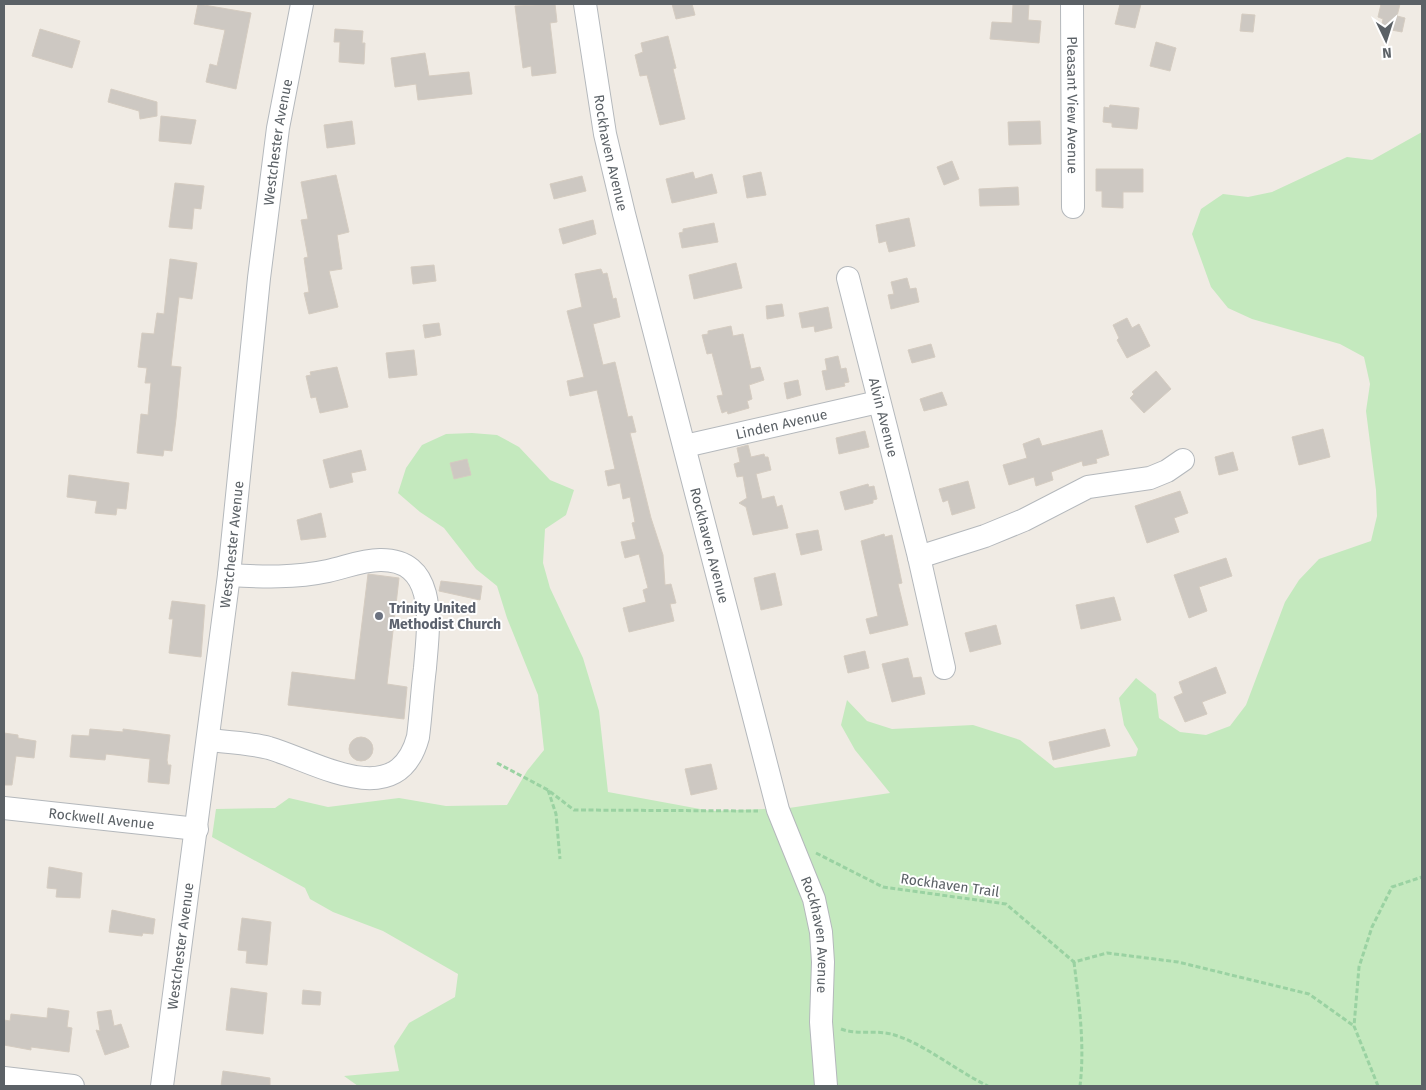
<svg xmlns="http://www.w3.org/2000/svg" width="1426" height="1090" font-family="'Fira Sans',sans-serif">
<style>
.green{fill:#c4e9be}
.building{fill:#cdc8c2;stroke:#d5ccc1}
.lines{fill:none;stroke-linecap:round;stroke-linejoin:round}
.minor-casing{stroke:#b4b8bc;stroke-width:24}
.path{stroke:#9ad2a2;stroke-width:3;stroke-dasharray:5 2.5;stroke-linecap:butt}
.minor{stroke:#fff;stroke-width:22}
.worship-dot{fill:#6b7280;stroke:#fff;stroke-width:2}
.labels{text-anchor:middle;stroke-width:4;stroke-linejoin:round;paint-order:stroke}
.street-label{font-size:14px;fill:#5b6166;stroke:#fff}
.worship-label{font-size:14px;font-weight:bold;fill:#5b616d;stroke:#fff;text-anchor:start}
</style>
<rect width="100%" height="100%" fill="#f0ebe4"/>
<path class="green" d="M 1422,132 L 1422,1086 L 358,1086 L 344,1076 L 399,1071 L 394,1046 L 409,1023 L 455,997 L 458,974 L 383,931 L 333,912 L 310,899 L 305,888 L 212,837 L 216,809 L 275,808 L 289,798 L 328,807 L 399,798 L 446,806 L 507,805 L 527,771 L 544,750 L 538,695 L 507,618 L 497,586 L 476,569 L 444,528 L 420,512 L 398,493 L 406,468 L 422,445 L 446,434 L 472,433 L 497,435 L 519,447 L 550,480 L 574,490 L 566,515 L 545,529 L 543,563 L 550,588 L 583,658 L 599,711 L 608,792 L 711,811 L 789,808 L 890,793 L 855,750 L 841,725 L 847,700 L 867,721 L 892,729 L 973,725 L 1020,740 L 1055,768 L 1136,756 L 1138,749 L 1124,725 L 1119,698 L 1136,678 L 1156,694 L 1159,718 L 1180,732 L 1206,735 L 1230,726 L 1246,705 L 1285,602 L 1299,580 L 1319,559 L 1371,541 L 1377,516 L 1376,490 L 1366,411 L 1370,384 L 1364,357 L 1340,344 L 1252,319 L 1228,308 L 1211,287 L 1192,234 L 1201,209 L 1223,194 L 1248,197 L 1272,192 L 1347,157 L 1372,160 Z"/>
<g class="building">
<path d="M 198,4 L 251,13 L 236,89 L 206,82 L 210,64 L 217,66 L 225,30 L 194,24 Z"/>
<path d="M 555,4 L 557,22 L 550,23 L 556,73 L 532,76 L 531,66 L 523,68 L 515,6 Z"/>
<path d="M 672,4 L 692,4 L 695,15 L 676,19 Z"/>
<path d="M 1013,4 L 1029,4 L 1028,20 L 1041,21 L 1039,43 L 990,39 L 992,22 L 1012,23 Z"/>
<path d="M 1120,4 L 1141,4 L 1135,28 L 1115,24 Z"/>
<path d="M 1381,4 L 1400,4 L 1397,16 L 1405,18 L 1402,32 L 1381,28 L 1383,19 L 1378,17 Z"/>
<path d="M 1242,14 L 1255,15 L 1253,32 L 1240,31 Z"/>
<path d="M 40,29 L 80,41 L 72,68 L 32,56 Z"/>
<path d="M 335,29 L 363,31 L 362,43 L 365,43 L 364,64 L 339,62 L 340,42 L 334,42 Z"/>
<path d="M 668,36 L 676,68 L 673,69 L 685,119 L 660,125 L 647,75 L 640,76 L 635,55 L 643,52 L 641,43 Z"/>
<path d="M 1156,42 L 1176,48 L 1170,71 L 1150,66 Z"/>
<path d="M 425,53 L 429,76 L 469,72 L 472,94 L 418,100 L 416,84 L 395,87 L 391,58 Z"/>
<path d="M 111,89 L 157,102 L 157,116 L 140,119 L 139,111 L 108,102 Z"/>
<path d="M 1110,105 L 1139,108 L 1137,129 L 1112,127 L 1112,123 L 1103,122 L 1104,107 L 1109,108 Z"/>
<path d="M 161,116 L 196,120 L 191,144 L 159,141 Z"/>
<path d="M 352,121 L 355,144 L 327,148 L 324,125 Z"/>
<path d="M 1040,121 L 1041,144 L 1009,145 L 1008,122 Z"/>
<path d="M 952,161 L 959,179 L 944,185 L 937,167 Z"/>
<path d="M 1096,169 L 1143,169 L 1143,192 L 1123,192 L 1123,208 L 1102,207 L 1102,191 L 1096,191 Z"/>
<path d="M 693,172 L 695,179 L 712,174 L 717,193 L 672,203 L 666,179 Z"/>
<path d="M 761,172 L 766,195 L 747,198 L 743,176 Z"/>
<path d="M 336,175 L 349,232 L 337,235 L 342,269 L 329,271 L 338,307 L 309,314 L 304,293 L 309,292 L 304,258 L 308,257 L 301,220 L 308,219 L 301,182 Z"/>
<path d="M 582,176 L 586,191 L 554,199 L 550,184 Z"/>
<path d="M 175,183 L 204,186 L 201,209 L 194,208 L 192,229 L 169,227 Z"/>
<path d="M 1018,187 L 1019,205 L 980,206 L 979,189 Z"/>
<path d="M 909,218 L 915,246 L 889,252 L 886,241 L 879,243 L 876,225 Z"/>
<path d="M 593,220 L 596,234 L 563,244 L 559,229 Z"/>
<path d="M 714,223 L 718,242 L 682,248 L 679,233 L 683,232 L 683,229 Z"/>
<path d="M 170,259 L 197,263 L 192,299 L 179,297 L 171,366 L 181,367 L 176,419 L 172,451 L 164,450 L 163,456 L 137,453 L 141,414 L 148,415 L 151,383 L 145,383 L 147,368 L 138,367 L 142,333 L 154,334 L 157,313 L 164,314 Z"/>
<path d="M 736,263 L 742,288 L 694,299 L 689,275 Z"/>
<path d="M 434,265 L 436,281 L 413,284 L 411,267 Z"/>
<path d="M 601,269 L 603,274 L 607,273 L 613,299 L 616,298 L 620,317 L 593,324 L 603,365 L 615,362 L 628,417 L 632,416 L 636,432 L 630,433 L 651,518 L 663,555 L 665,585 L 671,584 L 676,603 L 670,604 L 674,621 L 629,632 L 623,608 L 646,602 L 643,590 L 648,588 L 639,554 L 625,558 L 621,542 L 636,539 L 632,523 L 635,522 L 630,497 L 623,499 L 620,483 L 608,486 L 605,471 L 615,469 L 597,390 L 570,396 L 567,381 L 584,377 L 567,311 L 582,307 L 575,274 Z"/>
<path d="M 907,278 L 910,289 L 916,288 L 919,302 L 891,309 L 888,295 L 894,294 L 891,282 Z"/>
<path d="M 782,304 L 784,316 L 767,319 L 766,306 Z"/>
<path d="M 828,307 L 832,328 L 815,332 L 814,326 L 802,328 L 799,313 Z"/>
<path d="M 1127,318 L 1132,328 L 1139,324 L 1150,346 L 1127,358 L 1117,340 L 1119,338 L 1113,325 Z"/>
<path d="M 439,323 L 441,335 L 425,338 L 423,325 Z"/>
<path d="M 731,326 L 733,336 L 743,334 L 751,369 L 760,367 L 764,380 L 749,385 L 752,399 L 747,401 L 749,408 L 728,414 L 727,411 L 722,413 L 717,396 L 723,395 L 712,353 L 707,354 L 702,335 L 708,334 L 708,331 Z"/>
<path d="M 931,344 L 935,357 L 912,363 L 908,350 Z"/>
<path d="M 414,350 L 417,375 L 389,378 L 386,353 Z"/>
<path d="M 838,356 L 841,369 L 846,368 L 849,382 L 844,383 L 845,386 L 826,390 L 822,371 L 827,370 L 825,359 Z"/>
<path d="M 337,367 L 348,407 L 320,413 L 316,397 L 311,398 L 306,376 L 311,375 L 310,372 Z"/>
<path d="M 1156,371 L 1171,389 L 1144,413 L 1130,398 L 1134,394 L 1132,392 Z"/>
<path d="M 798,380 L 801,395 L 787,399 L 784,383 Z"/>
<path d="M 942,392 L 947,405 L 924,411 L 920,399 Z"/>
<path d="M 1323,429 L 1330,457 L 1299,465 L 1292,437 Z"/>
<path d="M 1102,430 L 1109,455 L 1096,459 L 1097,463 L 1083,466 L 1082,461 L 1051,472 L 1053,480 L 1036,486 L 1034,477 L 1009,485 L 1003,465 L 1027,458 L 1023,444 L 1039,438 L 1042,446 Z"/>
<path d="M 865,431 L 869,447 L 839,454 L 836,438 Z"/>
<path d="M 748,445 L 751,457 L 764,454 L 765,457 L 768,457 L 771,470 L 756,474 L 762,499 L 774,496 L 777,507 L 782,505 L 788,528 L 753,535 L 746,507 L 739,503 L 747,498 L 743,476 L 737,477 L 734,464 L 740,462 L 737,448 Z"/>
<path d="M 361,450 L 366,470 L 351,473 L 353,482 L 330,488 L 323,460 Z"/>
<path d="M 1233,452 L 1238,470 L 1219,475 L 1215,457 Z"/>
<path d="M 467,459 L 471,475 L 454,479 L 450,463 Z"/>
<path d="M 69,475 L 129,483 L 126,509 L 117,508 L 116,515 L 95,513 L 97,501 L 67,497 Z"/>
<path d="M 968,481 L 975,508 L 952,515 L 948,500 L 943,502 L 939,489 Z"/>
<path d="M 868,484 L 869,487 L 874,486 L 877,499 L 873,500 L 873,503 L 845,510 L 840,492 Z"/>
<path d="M 1180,491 L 1188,513 L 1174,518 L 1179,532 L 1147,543 L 1135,506 Z"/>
<path d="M 321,513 L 326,537 L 301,540 L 297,520 Z"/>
<path d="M 818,530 L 822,550 L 801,555 L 796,534 Z"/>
<path d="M 884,534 L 885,537 L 892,535 L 902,583 L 898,584 L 908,625 L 870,634 L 866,619 L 878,616 L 861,541 Z"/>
<path d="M 1226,558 L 1232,576 L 1199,587 L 1207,611 L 1189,618 L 1174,575 Z"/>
<path d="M 775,573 L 782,605 L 761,610 L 754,578 Z"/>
<path d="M 368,574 L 399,578 L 387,684 L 407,687 L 404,719 L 288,705 L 292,672 L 355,680 Z"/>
<path d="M 441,581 L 482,586 L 480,600 L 439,591 Z"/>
<path d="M 1114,597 L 1121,620 L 1081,629 L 1076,605 Z"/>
<path d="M 172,601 L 205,605 L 201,657 L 169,653 L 173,619 L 169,619 Z"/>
<path d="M 996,625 L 1001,644 L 970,652 L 965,633 Z"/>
<path d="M 865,651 L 869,668 L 848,673 L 844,656 Z"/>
<path d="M 908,658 L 913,678 L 921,677 L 925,694 L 892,702 L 882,664 Z"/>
<path d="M 1216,667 L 1226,693 L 1202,702 L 1207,714 L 1185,722 L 1174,697 L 1183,693 L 1179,682 Z"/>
<path d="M 90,729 L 123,732 L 123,729 L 170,735 L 167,760 L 168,765 L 171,765 L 169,784 L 148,782 L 150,759 L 106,754 L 105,760 L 70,757 L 72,735 L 89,736 Z"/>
<path d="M 1105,729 L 1110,746 L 1053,760 L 1049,742 Z"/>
<path d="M 4,733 L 18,735 L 18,738 L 36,741 L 34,758 L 16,756 L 12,785 L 4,785 Z"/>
<circle cx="361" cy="749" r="12"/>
<path d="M 711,764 L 717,789 L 691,795 L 685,769 Z"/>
<path d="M 49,867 L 82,873 L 80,898 L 56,897 L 57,889 L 47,888 Z"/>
<path d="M 112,910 L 155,919 L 153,934 L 143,933 L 142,936 L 109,932 Z"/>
<path d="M 242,918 L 271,922 L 267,965 L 246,963 L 247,951 L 238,950 Z"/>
<path d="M 231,988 L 267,993 L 263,1034 L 226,1030 Z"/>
<path d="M 303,990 L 321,992 L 320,1005 L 302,1004 Z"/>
<path d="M 48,1008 L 69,1011 L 67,1027 L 72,1028 L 69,1052 L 31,1047 L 31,1050 L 4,1045 L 4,1020 L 10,1021 L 11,1014 L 47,1018 Z"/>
<path d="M 111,1010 L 114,1026 L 121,1024 L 129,1047 L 105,1055 L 96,1030 L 100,1031 L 97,1012 Z"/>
<path d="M 223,1071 L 270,1078 L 270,1086 L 221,1086 Z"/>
</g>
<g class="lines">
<g class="minor-casing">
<g id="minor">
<path id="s1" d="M 585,4 L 605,134 L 624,214 L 778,810 L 814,899 L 821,932 L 823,962 L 821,1022 L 826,1086"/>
<path id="s2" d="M 1072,4 L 1073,207"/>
<path id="s3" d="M 848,278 L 919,557 L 944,668"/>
<path id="s4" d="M 685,446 L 878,402"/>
<path d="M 919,557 L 985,536 L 1024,520 L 1088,487 L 1150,478 L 1167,471 L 1183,460"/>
<path d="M 208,740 C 228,742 250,743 269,748 C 317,762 397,814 418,737 C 421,714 422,691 425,668 C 428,629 440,559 380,560 C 362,560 346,567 328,571 C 295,578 263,577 229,575"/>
<path id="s5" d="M 4,808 L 197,829"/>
<path d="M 4,1078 L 73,1086"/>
<path id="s6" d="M 162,1086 L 229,575 L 259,278 L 278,128 L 302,4"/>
</g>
</g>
<g class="path">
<path d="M 497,763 L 548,790 L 574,810 L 758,811"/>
<path d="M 548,790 L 556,814 L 560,859"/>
<path d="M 816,853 L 883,887 L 1006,904 L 1074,962 L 1107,953 L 1178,962 L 1309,994 L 1354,1026"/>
<path d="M 1074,962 C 1079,1003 1085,1045 1080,1086"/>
<path d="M 841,1029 C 857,1035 874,1030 891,1034 C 922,1042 958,1072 988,1086"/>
<path d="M 1378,1086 L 1354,1026 L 1359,967 L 1372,927 L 1392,887 L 1422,877"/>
</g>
<use href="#minor" class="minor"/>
</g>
<circle class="worship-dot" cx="379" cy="616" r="5"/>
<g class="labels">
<g class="street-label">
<text dy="5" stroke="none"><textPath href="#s2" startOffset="101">Pleasant View Avenue</textPath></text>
<text dy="5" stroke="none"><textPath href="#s6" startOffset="951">Westchester Avenue</textPath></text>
<text dy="5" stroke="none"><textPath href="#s1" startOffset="151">Rockhaven Avenue</textPath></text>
<text dy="5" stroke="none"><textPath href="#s3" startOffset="144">Alvin Avenue</textPath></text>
<text dy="5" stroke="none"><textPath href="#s4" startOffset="99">Linden Avenue</textPath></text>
<text dy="5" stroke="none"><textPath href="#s6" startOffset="546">Westchester Avenue</textPath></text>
<text dy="5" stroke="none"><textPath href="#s1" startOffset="556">Rockhaven Avenue</textPath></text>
<text dy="5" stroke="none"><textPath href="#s5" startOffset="98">Rockwell Avenue</textPath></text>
<text transform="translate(950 885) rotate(8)" y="5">Rockhaven Trail</text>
<text dy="5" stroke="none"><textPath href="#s1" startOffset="961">Rockhaven Avenue</textPath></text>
<text dy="5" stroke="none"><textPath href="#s6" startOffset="141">Westchester Avenue</textPath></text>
</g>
<g class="worship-label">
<text x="389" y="613">Trinity United<tspan x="389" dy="16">Methodist Church</tspan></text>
</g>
</g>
<rect width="1426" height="1090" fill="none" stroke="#5b6166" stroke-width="10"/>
<g transform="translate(1386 40) rotate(176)" stroke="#ffffff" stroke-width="4" paint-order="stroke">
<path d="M0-4L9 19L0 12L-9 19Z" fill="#5b6166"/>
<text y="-8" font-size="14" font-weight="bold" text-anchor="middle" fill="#5b6166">N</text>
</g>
</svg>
